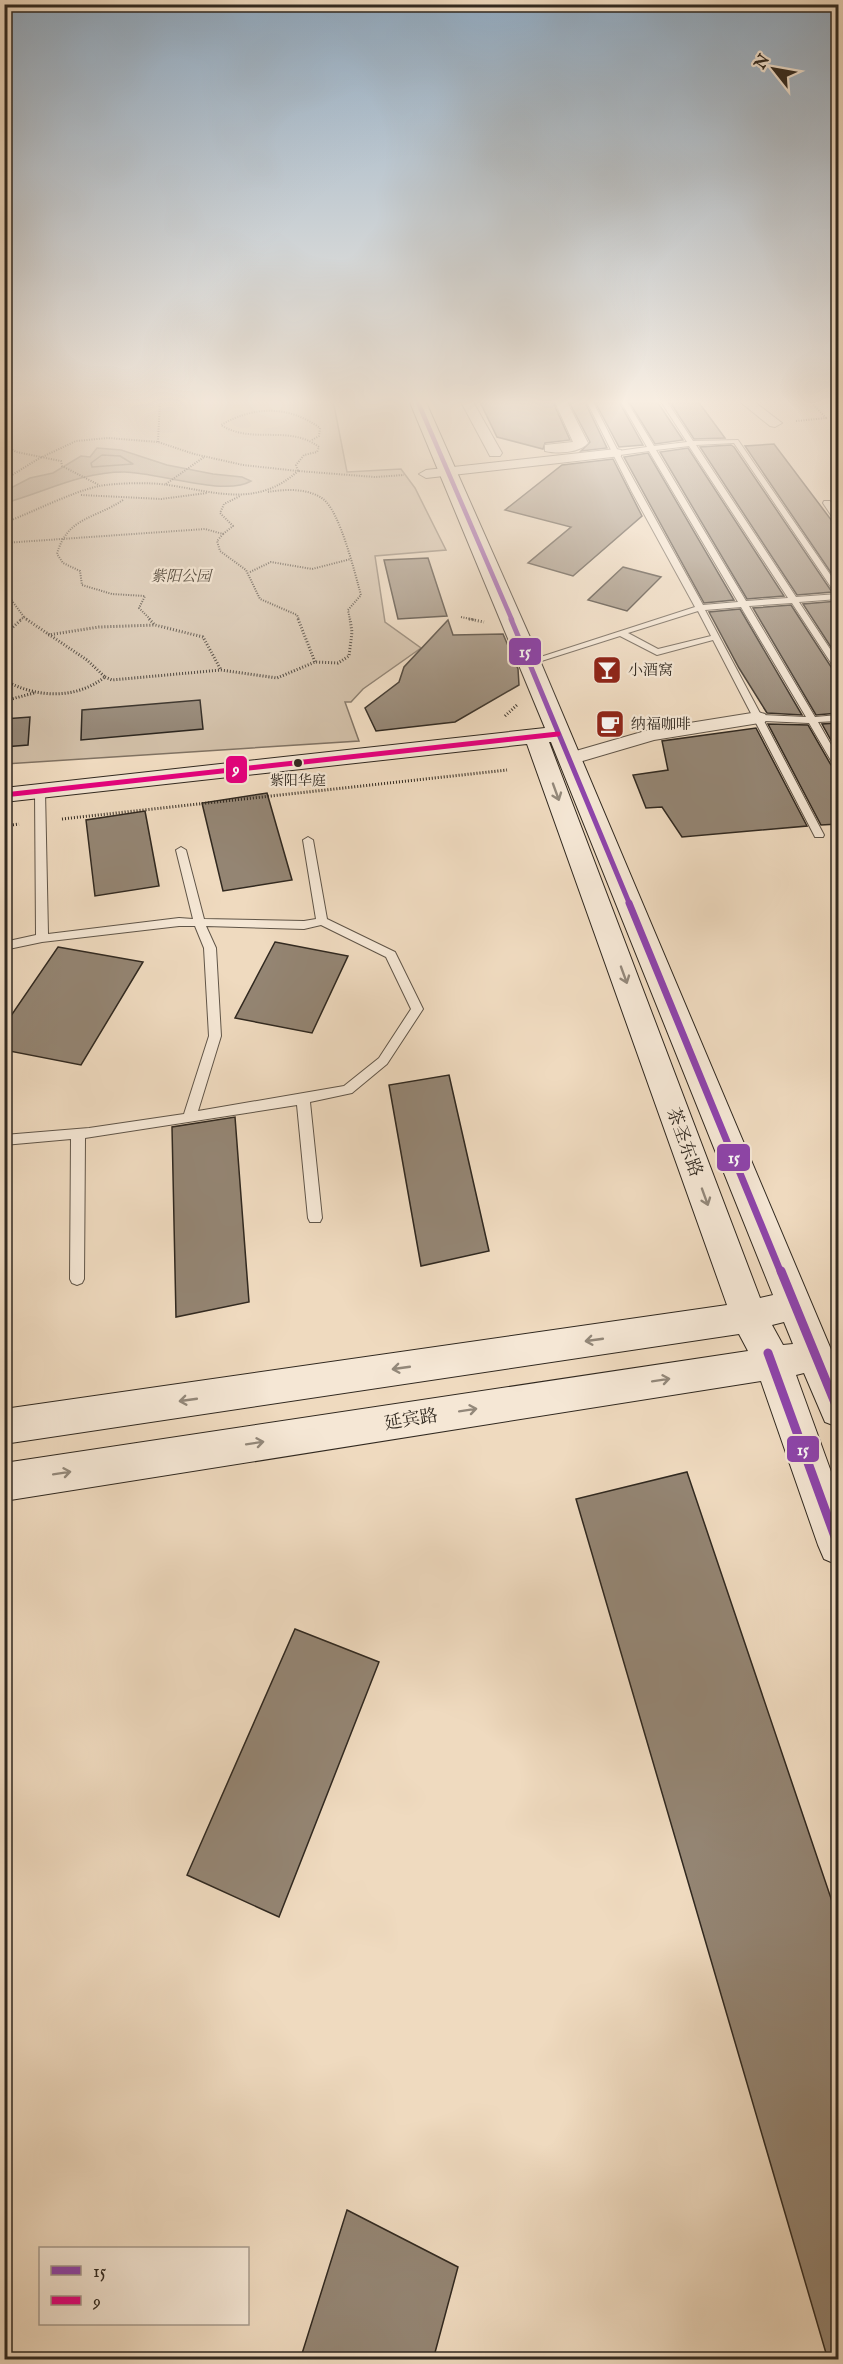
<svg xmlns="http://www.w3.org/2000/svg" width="843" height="2364" font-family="'IM FELL English','Noto Serif SC',serif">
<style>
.green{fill:#cfbca4;stroke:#807262;stroke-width:1.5}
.water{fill:#ae9e89;stroke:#7c6f5f;stroke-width:1.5}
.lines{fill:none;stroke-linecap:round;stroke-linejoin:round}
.shore{stroke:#706454;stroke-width:1.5}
.building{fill:#948573;stroke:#312920;stroke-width:1.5}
.lane-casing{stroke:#605548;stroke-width:2}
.street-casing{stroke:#605548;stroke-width:2}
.secondary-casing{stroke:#312920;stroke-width:2}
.path-far1{stroke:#312920;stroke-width:2;stroke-dasharray:1 1.5;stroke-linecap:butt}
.path{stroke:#312920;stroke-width:3;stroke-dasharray:1 2;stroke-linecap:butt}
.lane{fill:#f5e7d5;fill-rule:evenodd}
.street{fill:#f5e7d5;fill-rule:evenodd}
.secondary{fill:#f5e7d5;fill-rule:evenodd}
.bus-1-far3-casing{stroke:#f5e7d5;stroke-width:7}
.bus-1-far2-casing{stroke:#f5e7d5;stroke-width:8}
.bus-1-far1-casing{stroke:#f5e7d5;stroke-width:11}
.bus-1-casing{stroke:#f5e7d5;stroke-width:14}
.bus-2-casing{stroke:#f5e7d5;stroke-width:8}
.bus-1-far3{stroke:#8e44ad;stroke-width:4.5}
.bus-1-far2{stroke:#8e44ad;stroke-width:5}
.bus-1-far1{stroke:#8e44ad;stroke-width:7}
.bus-1{stroke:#8e44ad;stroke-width:9}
.bus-2{stroke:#e5007d;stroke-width:5}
.oneway{stroke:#93887a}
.bus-dot{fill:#312920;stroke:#f5e7d5;stroke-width:2}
.labels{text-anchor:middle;stroke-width:4.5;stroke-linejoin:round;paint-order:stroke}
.far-bus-label{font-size:14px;fill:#312920;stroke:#f5e7d5}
.far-park-label{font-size:15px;font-style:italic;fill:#584e41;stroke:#f5e7d5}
.far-poi-label{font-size:15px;fill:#312920;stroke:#f5e7d5;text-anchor:start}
.street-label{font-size:18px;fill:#312920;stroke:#f5e7d5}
.line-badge{stroke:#f5e7d5;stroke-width:2}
.badge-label{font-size:16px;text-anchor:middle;font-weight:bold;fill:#fff}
</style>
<rect width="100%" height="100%" fill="#efdabf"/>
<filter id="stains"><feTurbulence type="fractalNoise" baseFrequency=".00333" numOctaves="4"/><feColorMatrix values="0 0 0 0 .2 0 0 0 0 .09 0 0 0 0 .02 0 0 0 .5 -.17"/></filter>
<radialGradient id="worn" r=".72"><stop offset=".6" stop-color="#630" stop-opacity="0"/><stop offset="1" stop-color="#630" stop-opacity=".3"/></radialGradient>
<path class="green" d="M 5,400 L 53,400 L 53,402 L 122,400 L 333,400 L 347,472 L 401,469 L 415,488 L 446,550 L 375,556 L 385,622 L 421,648 L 363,689 L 351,702 L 345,702 L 359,741 L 5,764 Z"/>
<path class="water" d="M 97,448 L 121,450 L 167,465 L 213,474 L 242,477 L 251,481 C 225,497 157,472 124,472 C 81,472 45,492 5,503 L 5,491 L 30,478 L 53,473 L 81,456 L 90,457 Z"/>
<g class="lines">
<path class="shore" d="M 102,455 L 120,456 L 133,464 L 92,467 L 91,463 Z"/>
</g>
<g class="building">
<path d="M 479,400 L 552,400 L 570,440 L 545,443 L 543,449 L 497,437 Z"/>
<path d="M 568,400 L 584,400 L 607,448 L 581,451 L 590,442 Z"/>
<path d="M 594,400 L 618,400 L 643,445 L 619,447 Z"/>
<path d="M 628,400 L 656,400 L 683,440 L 655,444 Z"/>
<path d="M 697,400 L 725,438 L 694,439 L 670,402 Z"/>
<path d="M 774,444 L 838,529 L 838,583 L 745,446 Z"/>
<path d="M 731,445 L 734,447 L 832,592 L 797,595 L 700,447 Z"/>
<path d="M 688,448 L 784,596 L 747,599 L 660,452 Z"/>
<path d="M 648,453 L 734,600 L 704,603 L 624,457 Z"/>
<path d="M 613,459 L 642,516 L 573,576 L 528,563 L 571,527 L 505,510 L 562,465 Z"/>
<path d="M 428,558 L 447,616 L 398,619 L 384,560 Z"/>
<path d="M 623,567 L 661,577 L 627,611 L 588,600 Z"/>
<path d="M 838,601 L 838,658 L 803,604 Z"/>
<path d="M 791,605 L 833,670 L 838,672 L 838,713 L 816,715 L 753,608 Z"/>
<path d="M 740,609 L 802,715 L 767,713 L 739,668 L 709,612 Z"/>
<path d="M 448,620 L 453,635 L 503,634 L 518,669 L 519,685 L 455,722 L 376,731 L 365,708 L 399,682 L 404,667 Z"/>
<path d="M 200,700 L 203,729 L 81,740 L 82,710 Z"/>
<path d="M 30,717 L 28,745 L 4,747 L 4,719 Z"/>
<path d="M 838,723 L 838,753 L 822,724 Z"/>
<path d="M 768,724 L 808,725 L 831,765 L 838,769 L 838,824 L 821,825 Z"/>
<path d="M 756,728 L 807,826 L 682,837 L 662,807 L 646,808 L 633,775 L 668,770 L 662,741 Z"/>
<path d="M 267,793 L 292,880 L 223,891 L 202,803 Z"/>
<path d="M 145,811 L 159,886 L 95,896 L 86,820 Z"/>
<path d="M 275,942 L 348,956 L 312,1033 L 235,1018 Z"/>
<path d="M 58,947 L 143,962 L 81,1065 L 4,1050 L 4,1026 Z"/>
<path d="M 449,1075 L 489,1251 L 421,1266 L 389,1085 Z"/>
<path d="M 235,1117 L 249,1302 L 176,1317 L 172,1127 Z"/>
<path d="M 687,1472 L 838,1919 L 838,2360 L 828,2360 L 576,1499 Z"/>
<path d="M 295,1629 L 379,1662 L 279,1917 L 187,1875 Z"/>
<path d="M 347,2210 L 458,2267 L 433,2360 L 300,2360 Z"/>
</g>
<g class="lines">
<g class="lane-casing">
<g id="lane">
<path d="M 586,400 L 592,400 L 618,451 L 647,447 L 620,400 L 626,400 L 654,446 L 687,442 L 660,400 L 666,400 L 693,441 L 738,440 L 838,586 L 838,593 L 835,593 L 734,443 L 696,445 L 796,597 L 838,594 L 838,599 L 799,602 L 838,661 L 838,670 L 835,669 L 792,603 L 749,606 L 815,717 L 838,715 L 838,721 L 818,722 L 838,757 L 838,767 L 833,764 L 809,723 L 764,721 L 824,835 L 823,837 L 815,837 L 814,835 L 713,640 L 657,655 L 620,636 L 532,664 L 525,662 L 695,607 L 632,492 ZM 689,446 L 788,598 L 746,601 L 656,450 ZM 649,451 L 738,602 L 703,605 L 620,455 ZM 741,607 L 806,717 L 761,715 L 705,610 ZM 698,611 L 711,636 L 658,649 L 628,633 Z"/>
<path d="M 824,501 L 830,501 L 838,514 L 838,521 L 835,521 L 823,503 Z"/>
<path d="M 40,788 L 45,791 L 48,934 L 179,918 L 193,919 L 176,850 L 181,847 L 186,850 L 204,919 L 304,921 L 316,919 L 303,840 L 308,837 L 313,840 L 327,919 L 395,952 L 423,1009 L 387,1064 L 352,1093 L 310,1102 L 322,1218 L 320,1222 L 310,1222 L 308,1218 L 297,1105 L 85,1138 L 84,1279 L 82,1283 L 77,1285 L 72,1283 L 70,1279 L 71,1139 L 4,1145 L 4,1135 L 89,1128 L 184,1114 L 209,1036 L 204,948 L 195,926 L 179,926 L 42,942 L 4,950 L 4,942 L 36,935 L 35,791 ZM 321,925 L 386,957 L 411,1009 L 379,1058 L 344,1086 L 198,1111 L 221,1036 L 216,948 L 206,926 L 304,929 Z"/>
</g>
</g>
<g class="street-casing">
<g id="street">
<path d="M 460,400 L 472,400 L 502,453 L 500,456 L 490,456 Z"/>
<path d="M 554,400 L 566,400 L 588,443 C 579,453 558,454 545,451 L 545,445 L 573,442 Z"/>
<path d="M 738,400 L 752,400 L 782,423 L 775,427 L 770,426 Z"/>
<path d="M 616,449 L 621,450 L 621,456 L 426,478 L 419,474 L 426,470 Z"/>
<path d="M 758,712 L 765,714 L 767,718 L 765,722 L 654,740 L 569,765 L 559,759 L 562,755 L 652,729 Z"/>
</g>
</g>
<g class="secondary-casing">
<path id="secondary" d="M 409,400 L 425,400 L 533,644 L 838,1366 L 838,1427 L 825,1422 L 804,1373 L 796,1375 L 838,1491 L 838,1565 L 824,1559 L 818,1545 L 761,1381 L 4,1501 L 4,1463 L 748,1351 L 739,1334 L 4,1444 L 4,1409 L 727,1305 L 527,744 L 4,802 L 4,788 L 545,728 ZM 549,742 L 551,742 L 773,1295 L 760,1298 ZM 784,1322 L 793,1344 L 783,1345 L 772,1325 Z"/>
</g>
<g class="path-far1">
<path d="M 796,421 L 826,418 L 809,400"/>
<path d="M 312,440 L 319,436 L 320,428 C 288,405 254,406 221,425 C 252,445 289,424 319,447 L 317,452 L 304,455 L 296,465 L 298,471 L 375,477 L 404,475"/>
<path d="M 158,442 L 160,400"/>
<path d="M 4,444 L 16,452 L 61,461 L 62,466 L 99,485"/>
<path d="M 4,480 L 38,459 L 76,441 L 108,438 L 158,442 L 194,454 L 243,465 L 298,471 C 257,508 216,492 168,485 C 151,482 115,483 99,486 C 72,492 35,511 9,521 L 4,526"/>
<path d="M 166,484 L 204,457"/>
<path d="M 268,492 C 285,489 308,488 323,499 C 340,511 355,574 361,595 L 348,610 L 350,620"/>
<path d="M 81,495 L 161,499 L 207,493"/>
<path d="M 123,500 C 95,519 67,517 57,554 L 63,563 L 80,571 L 82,585 L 112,594 L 145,596 L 139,608 L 151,620"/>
<path d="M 223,534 L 233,526 L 220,513 L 224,504 L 240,496"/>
<path d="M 4,543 L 205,529 L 223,534 L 217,541 L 220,551 L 246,570 L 260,599 L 297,615 L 299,620"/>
<path d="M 250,572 L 271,562 L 312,569 L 351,559"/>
<path d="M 4,590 L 24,617 L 20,620"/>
<path d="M 24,617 L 28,620"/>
<path d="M 461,617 L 476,620"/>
</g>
<g class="path">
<path d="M 149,619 L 155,625 L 203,637 L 221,670"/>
<path d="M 298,619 L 315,662"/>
<path d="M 469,619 L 484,622"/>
<path d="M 4,635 L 22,619"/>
<path d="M 48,635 L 99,627 L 155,625"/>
<path d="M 105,677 L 112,680 L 221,670 L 277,678 L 315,662 L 338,663 L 349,656 L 352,632 L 350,619"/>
<path d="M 4,680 C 36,698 75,700 105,677 L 87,660 L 26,619"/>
<path d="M 4,701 L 34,693"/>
<path d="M 505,716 L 517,705"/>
<path d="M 62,819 L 507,770"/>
<path d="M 4,826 L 19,824"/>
</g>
<use href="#lane" class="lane"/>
<use href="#street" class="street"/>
<use href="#secondary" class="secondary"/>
<g class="bus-1-far3-casing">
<path id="bus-1-far3" d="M 417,400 L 512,620"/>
</g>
<g class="bus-1-far2-casing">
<path id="bus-1-far2" d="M 511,619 L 630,905"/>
</g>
<g class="bus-1-far1-casing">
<path id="bus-1-far1" d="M 629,903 L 781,1273"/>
</g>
<g class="bus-1-casing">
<g id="bus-1">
<path d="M 781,1271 L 838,1410"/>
<path d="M 768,1353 L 838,1545"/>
</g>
</g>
<g class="bus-2-casing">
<path id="bus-2" d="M 4,795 L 558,734"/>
</g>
<use href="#bus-1-far3" class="bus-1-far3"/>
<use href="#bus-1-far2" class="bus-1-far2"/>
<use href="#bus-1-far1" class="bus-1-far1"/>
<use href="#bus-1" class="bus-1"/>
<use href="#bus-2" class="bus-2"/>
</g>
<defs><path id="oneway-shaft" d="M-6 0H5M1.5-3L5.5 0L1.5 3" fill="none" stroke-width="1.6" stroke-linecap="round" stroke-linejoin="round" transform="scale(1.5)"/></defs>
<g class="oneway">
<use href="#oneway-shaft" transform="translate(556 792) rotate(70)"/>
<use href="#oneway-shaft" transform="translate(624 975) rotate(70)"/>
<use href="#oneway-shaft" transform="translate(705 1197) rotate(70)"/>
<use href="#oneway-shaft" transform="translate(594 1340) rotate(172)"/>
<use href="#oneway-shaft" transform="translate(401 1368) rotate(172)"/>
<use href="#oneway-shaft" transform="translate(661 1380) rotate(-9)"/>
<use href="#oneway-shaft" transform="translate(188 1400) rotate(172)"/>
<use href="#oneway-shaft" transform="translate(468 1410) rotate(-9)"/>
<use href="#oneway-shaft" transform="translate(255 1443) rotate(-9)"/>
<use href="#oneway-shaft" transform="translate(62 1473) rotate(-9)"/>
</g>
<linearGradient id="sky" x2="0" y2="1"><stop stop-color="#91abc2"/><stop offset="0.55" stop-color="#f8eee2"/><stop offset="1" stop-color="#f8eee2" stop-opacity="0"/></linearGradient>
<rect width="843" height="730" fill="url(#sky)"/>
<defs>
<g id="bar-square" transform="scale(1.5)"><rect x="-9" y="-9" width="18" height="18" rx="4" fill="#8f2418" stroke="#f5e7d5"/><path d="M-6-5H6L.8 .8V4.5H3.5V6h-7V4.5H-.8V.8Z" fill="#fff"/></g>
<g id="cafe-square" transform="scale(1.5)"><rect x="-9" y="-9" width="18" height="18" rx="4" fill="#8f2418" stroke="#f5e7d5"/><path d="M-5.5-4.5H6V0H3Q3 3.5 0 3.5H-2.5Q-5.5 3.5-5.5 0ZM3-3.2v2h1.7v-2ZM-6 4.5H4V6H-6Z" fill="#fff"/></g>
</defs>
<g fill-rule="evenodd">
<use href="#bar-square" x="607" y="670"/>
<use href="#cafe-square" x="610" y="724"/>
</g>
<circle class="bus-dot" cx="298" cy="763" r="5"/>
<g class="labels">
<g class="far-bus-label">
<text x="298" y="785">紫阳华庭</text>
</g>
<g class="far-park-label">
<text x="181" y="581">紫阳公园</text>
</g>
<g class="far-poi-label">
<text x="628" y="675">小酒窝</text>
<text x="631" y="729">纳福咖啡</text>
</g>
<g class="street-label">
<text transform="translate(685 1142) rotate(70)" y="6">茶圣东路</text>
<text transform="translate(411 1419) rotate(-9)" y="6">延宾路</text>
</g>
</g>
<g class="line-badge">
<rect x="508" y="637" width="34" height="29" rx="6" fill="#8e44ad"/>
<rect x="225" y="755" width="23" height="29" rx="6" fill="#e5007d"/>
<rect x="716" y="1143" width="35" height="29" rx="6" fill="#8e44ad"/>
<rect x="786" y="1435" width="34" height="28" rx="6" fill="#8e44ad"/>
</g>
<g class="badge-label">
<text x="525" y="657">15</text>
<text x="236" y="775">9</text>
<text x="734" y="1163">15</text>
<text x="803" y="1455">15</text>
</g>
<rect width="843" height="2364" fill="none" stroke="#efdabf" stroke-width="24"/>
<rect x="6" y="6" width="831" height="2352" fill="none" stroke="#312920" stroke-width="3"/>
<rect x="12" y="12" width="819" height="2340" fill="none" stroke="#312920" stroke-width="1.5"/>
<rect x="39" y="2247" width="210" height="78" fill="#f5e7d5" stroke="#a79b8d" stroke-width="1.5"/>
<rect x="51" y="2266" width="30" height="9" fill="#8e44ad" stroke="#a79b8d" stroke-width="1.5"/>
<text x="93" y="2277" font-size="18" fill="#312920">15</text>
<rect x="51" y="2296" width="30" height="9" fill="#e5007d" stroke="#a79b8d" stroke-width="1.5"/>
<text x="93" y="2307" font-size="18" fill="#312920">9</text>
<g transform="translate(774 69) rotate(301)" stroke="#f5e7d5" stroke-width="4.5" paint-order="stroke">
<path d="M0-4.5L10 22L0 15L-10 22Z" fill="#312920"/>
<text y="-9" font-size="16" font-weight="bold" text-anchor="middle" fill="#312920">N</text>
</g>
<rect width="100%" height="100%" filter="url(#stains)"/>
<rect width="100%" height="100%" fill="url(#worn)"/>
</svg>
